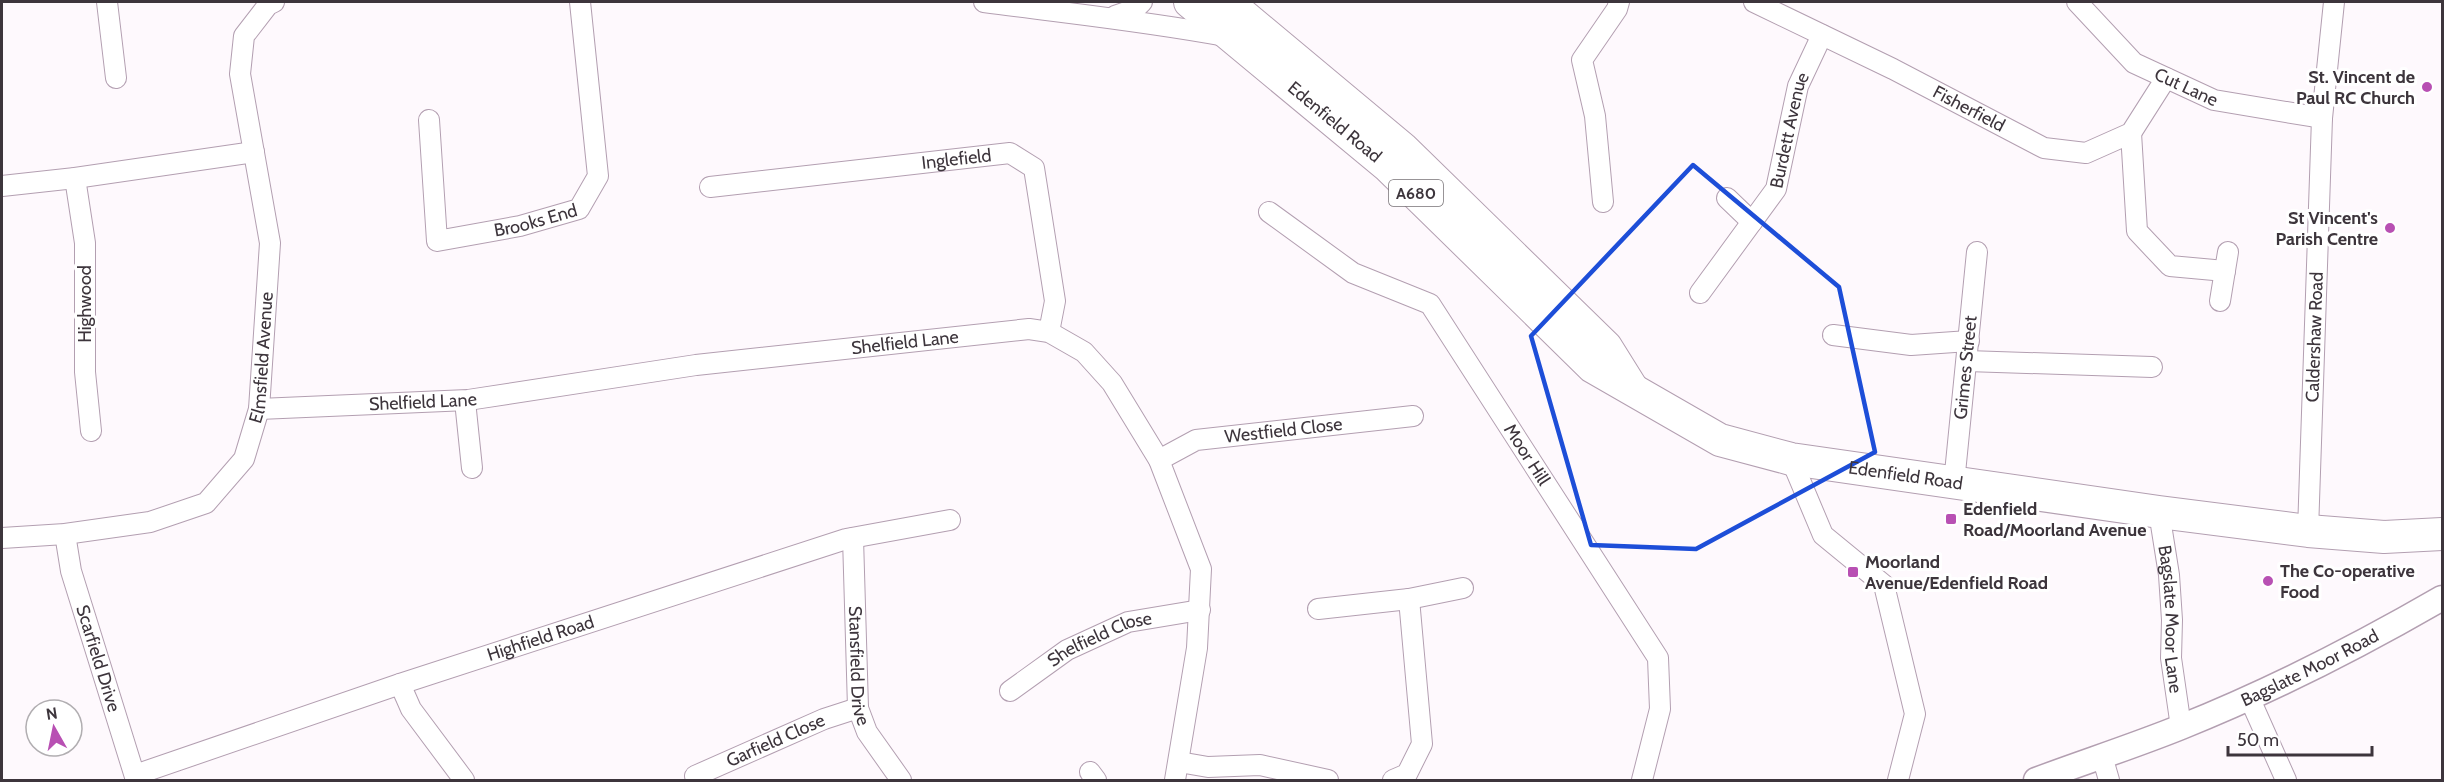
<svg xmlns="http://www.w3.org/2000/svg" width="2444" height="782" font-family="Cabin,sans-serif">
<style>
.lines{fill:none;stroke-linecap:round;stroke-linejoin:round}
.minor-casing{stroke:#b39fb1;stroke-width:22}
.tertiary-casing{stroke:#b39fb1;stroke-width:27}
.primary-casing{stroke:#b39fb1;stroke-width:34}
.minor{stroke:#fff;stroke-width:20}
.tertiary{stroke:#fff;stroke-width:24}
.primary{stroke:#fff;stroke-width:32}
.marked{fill:none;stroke:#1d4ed8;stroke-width:4.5;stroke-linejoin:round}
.poi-dot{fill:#b850b3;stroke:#fff;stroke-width:2}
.labels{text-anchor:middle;stroke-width:6;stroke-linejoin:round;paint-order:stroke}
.shield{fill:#fff;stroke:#777276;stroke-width:1.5}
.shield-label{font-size:16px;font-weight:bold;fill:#3d353c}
.poi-label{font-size:18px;font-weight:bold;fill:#3d353c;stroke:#fff;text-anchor:start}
.street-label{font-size:18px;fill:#3d353c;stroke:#fff}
</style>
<rect width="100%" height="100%" fill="#fef9fd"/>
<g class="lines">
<g class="minor-casing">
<g id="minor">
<path d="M 107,2 L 116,78"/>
<path d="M 984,2 C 1065,13 1145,21 1225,36"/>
<path id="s1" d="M 1754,2 L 1893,69 L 2044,148 L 2086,153 L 2131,133 L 2166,78"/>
<path id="s2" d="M 2077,2 L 2134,63 L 2214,100 L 2322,118"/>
<path d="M 1115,16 L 1135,9 L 1142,2"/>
<path id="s3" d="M 429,120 L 437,241 L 520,226 L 579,209 L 598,176 L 580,2"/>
<path d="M 2131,133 L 2137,231 L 2170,266 L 2225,271"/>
<path d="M 75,178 L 85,243 L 85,372 L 91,431"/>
<path d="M 2,186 L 75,178 L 254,152"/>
<path id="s4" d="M 710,187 L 1010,153 L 1034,168 L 1055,301 L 1049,332"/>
<path d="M 1727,198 L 1752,222"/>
<path d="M 1603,202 L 1595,116 L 1582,60 L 1617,9 L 1619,2"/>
<path id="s5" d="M 1269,212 L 1353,273 L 1430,304 L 1658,658 L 1660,709 L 1642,780"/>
<path id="s6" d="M 1700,293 L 1776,189 L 1798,86 L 1822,35"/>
<path d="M 2220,301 L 2228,252"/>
<path d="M 1833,335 L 1911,345 L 1969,341"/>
<path d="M 1967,361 L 2152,367"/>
<path d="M 465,401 L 472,468"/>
<path id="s7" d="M 259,409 L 468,400 L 696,365 L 1029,329 L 1049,332 L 1084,352 L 1112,383 L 1159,460 L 1201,569 L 1197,648 L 1175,780"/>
<path d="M 1791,459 L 1823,535 L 1884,585 L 1915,714 L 1898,780"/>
<path id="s8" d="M 1159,460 L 1196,440 L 1413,416"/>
<path id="s9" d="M 1954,483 L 1977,252"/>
<path id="s10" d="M 2159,512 L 2169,575 L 2172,620 L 2171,658 L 2181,727"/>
<path id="s11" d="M 2308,531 L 2322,118 L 2334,2"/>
<path id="s12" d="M 65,534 L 71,571 L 136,780"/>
<path id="s13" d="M 2,538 L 65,534 L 150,522 L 206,503 L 244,459 L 259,409 L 270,243 L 240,74 L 244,36 L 268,5 L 274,2"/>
<path id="s14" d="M 853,538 L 858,708 L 867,732 L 901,780"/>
<path d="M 1318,609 L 1409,599 L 1463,588"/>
<path d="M 400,684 L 411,709 L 464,780"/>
<path id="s15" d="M 1010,691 L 1067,650 L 1128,622 L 1200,610"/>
<path d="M 2249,697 L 2286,780"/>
<path d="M 2102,756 L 2109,780"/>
<path d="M 1179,762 L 1208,767 L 1260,765 L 1328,780"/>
<path d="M 1090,772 L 1096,780"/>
<path id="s16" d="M 135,775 L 400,684 L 846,539 L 950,520"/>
<path id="s17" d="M 695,776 L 824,719 L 858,708"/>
<path d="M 1393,780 L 1407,774 L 1422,744 L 1409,599"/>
</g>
</g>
<g class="tertiary-casing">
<g id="tertiary">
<path id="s18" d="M 2036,780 C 2084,762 2134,746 2181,727 C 2271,691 2359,646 2442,598"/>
</g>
</g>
<g class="primary-casing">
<g id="primary">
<path id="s19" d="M 1190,2 L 1389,167 L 1593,367 L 1720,440 L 1791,459 L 2159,512 L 2308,531 L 2384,537 L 2442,534"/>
<path d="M 1227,2 L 1402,148 L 1606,347 L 1631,387"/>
</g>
</g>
<use href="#minor" class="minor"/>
<use href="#tertiary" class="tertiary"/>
<use href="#primary" class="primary"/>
</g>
<path class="marked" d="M 1693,165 L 1839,287 L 1875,452 L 1696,549 L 1591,545 L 1531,336 Z"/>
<g class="poi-dot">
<circle cx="2427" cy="87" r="6"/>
<circle cx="2390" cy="228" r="6"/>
<rect x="1945" y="513" width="12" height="12" rx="3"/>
<rect x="1847" y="566" width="12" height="12" rx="3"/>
<circle cx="2268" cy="581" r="6"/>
</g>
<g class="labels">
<rect class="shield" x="1389" y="180" width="54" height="26" rx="4.5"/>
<g class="shield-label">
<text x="1416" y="199">A680</text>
</g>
<g class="poi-label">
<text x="2415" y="83" text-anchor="end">St. Vincent de<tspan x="2415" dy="21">Paul RC Church</tspan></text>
<text x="2378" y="224" text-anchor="end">St Vincent's<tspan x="2378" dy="21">Parish Centre</tspan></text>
<text x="1963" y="515">Edenfield<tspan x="1963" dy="21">Road/Moorland Avenue</tspan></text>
<text x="1865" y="568">Moorland<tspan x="1865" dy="21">Avenue/Edenfield Road</tspan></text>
<text x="2280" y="577">The Co-operative<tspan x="2280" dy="21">Food</tspan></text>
</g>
<g class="street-label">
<text dy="6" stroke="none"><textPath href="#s2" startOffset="141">Cut Lane</textPath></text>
<text dy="6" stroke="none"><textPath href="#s1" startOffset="240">Fisherfield</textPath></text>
<text dy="6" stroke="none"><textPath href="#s19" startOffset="188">Edenfield Road</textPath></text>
<text dy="6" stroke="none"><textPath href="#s6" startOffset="189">Burdett Avenue</textPath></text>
<text dy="6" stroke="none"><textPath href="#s4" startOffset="248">Inglefield</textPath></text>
<text dy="6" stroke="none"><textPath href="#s3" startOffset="222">Brooks End</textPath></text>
<text transform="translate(85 304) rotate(-90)" y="6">Highwood</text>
<text dy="6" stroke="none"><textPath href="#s11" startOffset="194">Caldershaw Road</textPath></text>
<text dy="6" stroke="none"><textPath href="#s7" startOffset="650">Shelfield Lane</textPath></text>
<text dy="6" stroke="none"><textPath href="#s13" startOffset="370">Elmsfield Avenue</textPath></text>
<text dy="6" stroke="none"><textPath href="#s9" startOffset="116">Grimes Street</textPath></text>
<text dy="6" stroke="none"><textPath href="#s7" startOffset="164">Shelfield Lane</textPath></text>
<text dy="6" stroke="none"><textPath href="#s8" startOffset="130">Westfield Close</textPath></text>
<text dy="6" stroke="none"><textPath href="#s5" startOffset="366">Moor Hill</textPath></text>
<text dy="6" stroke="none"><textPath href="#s19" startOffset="880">Edenfield Road</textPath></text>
<text dy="6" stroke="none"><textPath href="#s10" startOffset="108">Bagslate Moor Lane</textPath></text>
<text dy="6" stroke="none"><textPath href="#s16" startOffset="428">Highfield Road</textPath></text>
<text dy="6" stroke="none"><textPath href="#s15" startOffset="105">Shelfield Close</textPath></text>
<text dy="6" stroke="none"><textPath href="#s12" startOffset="129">Scarfield Drive</textPath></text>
<text dy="6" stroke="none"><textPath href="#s14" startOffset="128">Stansfield Drive</textPath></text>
<text dy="6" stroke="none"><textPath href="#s18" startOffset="296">Bagslate Moor Road</textPath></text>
<text dy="6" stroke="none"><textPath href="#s17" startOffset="88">Garfield Close</textPath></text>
</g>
</g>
<rect width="2444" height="782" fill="none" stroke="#3d353c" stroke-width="6"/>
<g transform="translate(54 728) rotate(351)"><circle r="28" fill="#ffffff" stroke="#b1aeb1" stroke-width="1.5"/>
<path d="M0-4.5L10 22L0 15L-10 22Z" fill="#b850b3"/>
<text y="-9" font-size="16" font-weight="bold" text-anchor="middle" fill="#3d353c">N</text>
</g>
<path d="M2228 746v9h144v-9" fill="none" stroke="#3d353c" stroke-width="3"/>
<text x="2237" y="746" font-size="18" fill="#3d353c" stroke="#ffffff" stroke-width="4.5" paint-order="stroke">50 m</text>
</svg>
